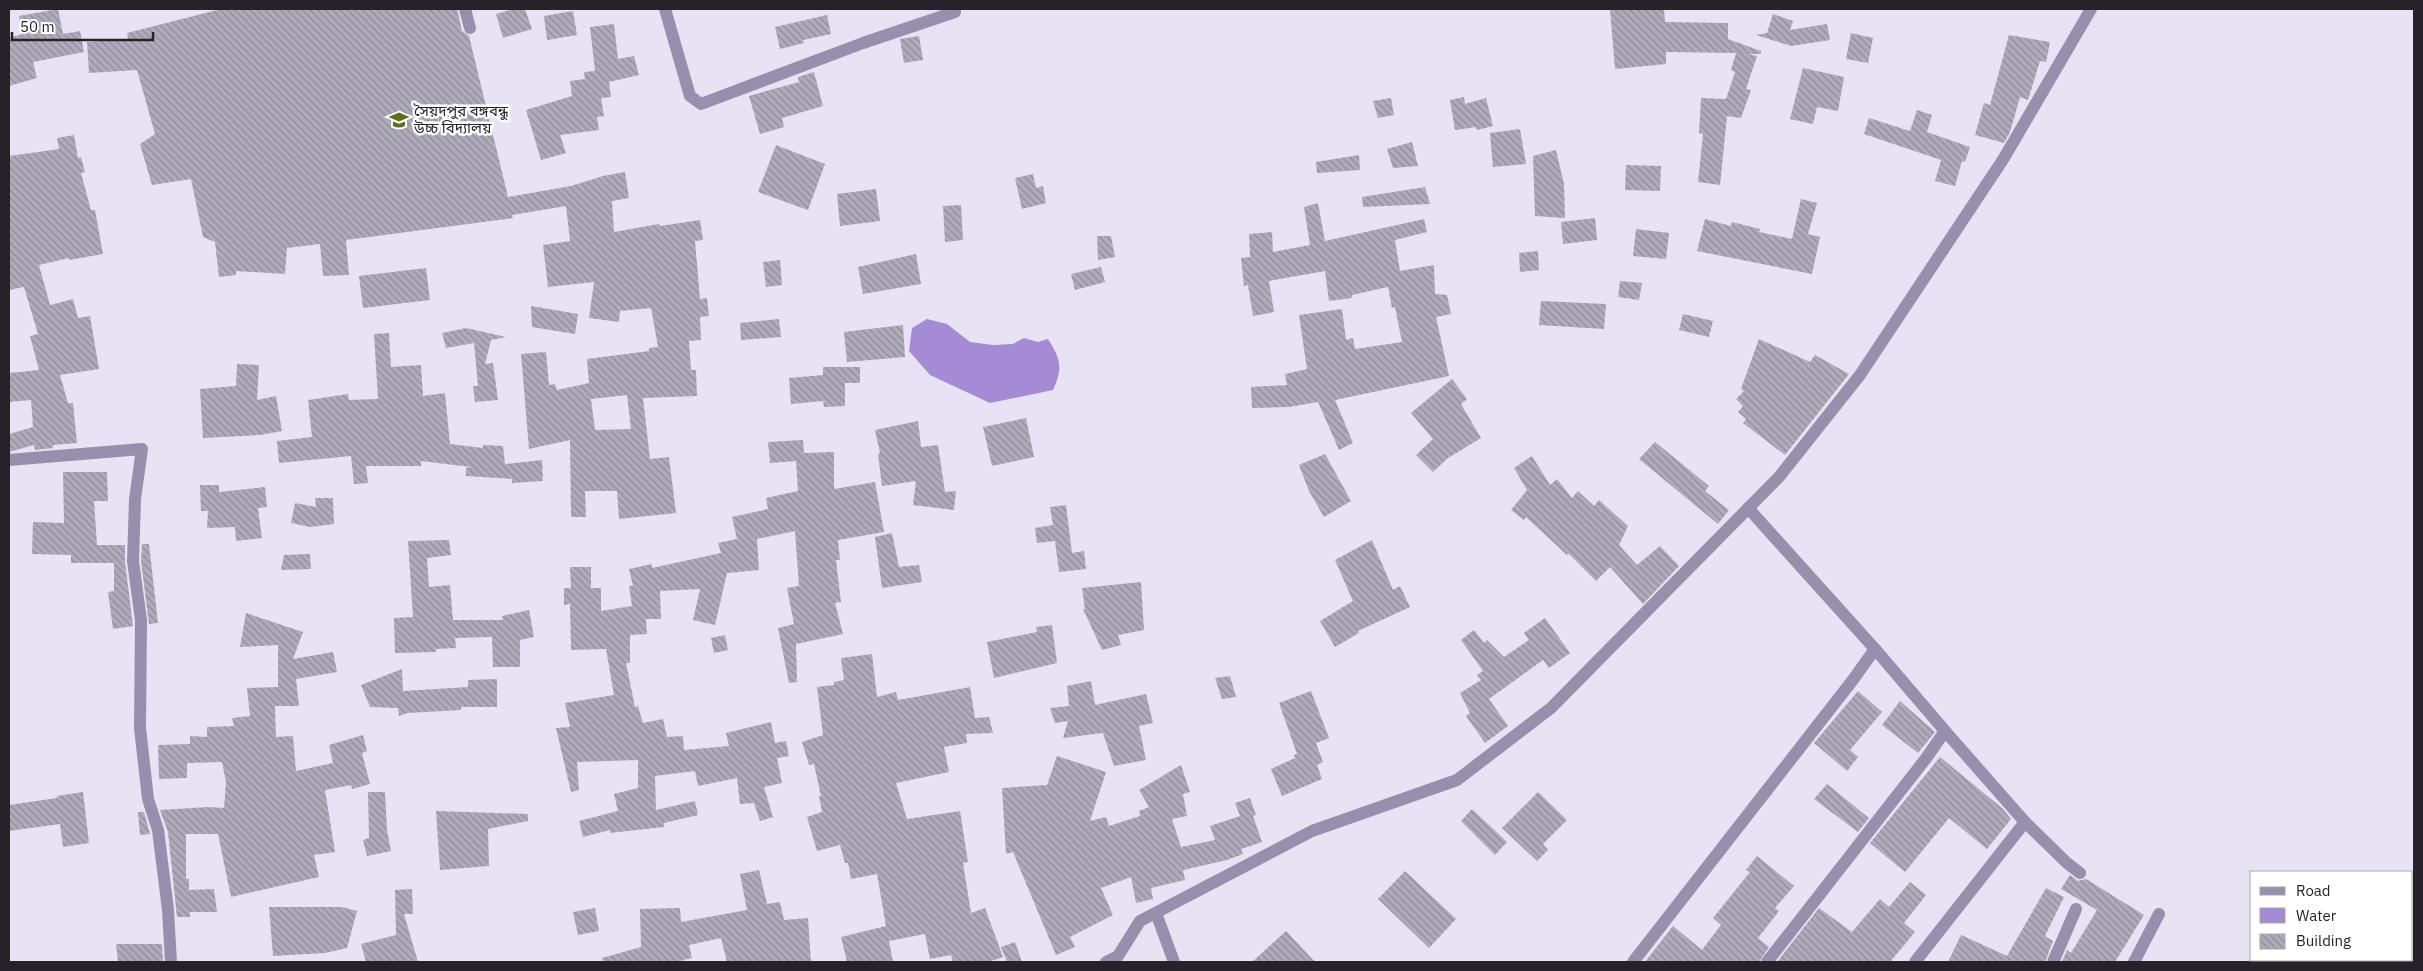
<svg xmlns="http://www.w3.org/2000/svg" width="2423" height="971" font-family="'IBM Plex Sans','Noto Sans Bengali',sans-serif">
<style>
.water{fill:#a58bd5}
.building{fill:url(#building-back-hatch);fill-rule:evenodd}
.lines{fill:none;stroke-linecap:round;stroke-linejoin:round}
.minor{stroke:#988eae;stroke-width:12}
.tertiary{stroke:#988eae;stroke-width:12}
.labels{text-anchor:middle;stroke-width:5;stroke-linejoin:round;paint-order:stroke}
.poi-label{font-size:15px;fill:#252329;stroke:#fff;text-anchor:start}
</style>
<defs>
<pattern id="building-back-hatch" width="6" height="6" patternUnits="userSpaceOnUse" patternTransform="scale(1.25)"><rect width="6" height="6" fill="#b0abbb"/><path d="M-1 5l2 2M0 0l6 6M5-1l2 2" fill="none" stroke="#8f8b98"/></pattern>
</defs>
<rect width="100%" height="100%" fill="#e8e3f4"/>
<path class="water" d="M 927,319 L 947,324 L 970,342 L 993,345 L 1013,344 L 1024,338 L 1038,342 L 1048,339 C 1061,359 1063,369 1053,390 L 990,403 L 930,375 L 909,351 L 912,328 Z"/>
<g class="building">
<path d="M 58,9 L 63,34 L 80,31 L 84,52 L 33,62 L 37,78 L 9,86 L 9,38 L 22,34 L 19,16 Z"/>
<path d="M 221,9 L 457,9 L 462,31 L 469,36 L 508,197 L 571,186 L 603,176 L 625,172 L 629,198 L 612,201 L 614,232 L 659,224 L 660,226 L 700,220 L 703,240 L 695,241 L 700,299 L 707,298 L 709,316 L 700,317 L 701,340 L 689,341 L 691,370 L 696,370 L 697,396 L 643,398 L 650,459 L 669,457 L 676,513 L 619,519 L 617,491 L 585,491 L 586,517 L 571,517 L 570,440 L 529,449 L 521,354 L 546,352 L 549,385 L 555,384 L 557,390 L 589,383 L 587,359 L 649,351 L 649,348 L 658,347 L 651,308 L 620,311 L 619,322 L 589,318 L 594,282 L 548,287 L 543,245 L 570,241 L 566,206 L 512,215 L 513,218 L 346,240 L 349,275 L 323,276 L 320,244 L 287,248 L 285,274 L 236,271 L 236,275 L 219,277 L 215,242 L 203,237 L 191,179 L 152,185 L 140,144 L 155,134 L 137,70 L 89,73 L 87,42 L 128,39 L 127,33 ZM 627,395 L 631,429 L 595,430 L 591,399 Z"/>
<path d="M 513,9 L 525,9 L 532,29 L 503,38 L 496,14 Z"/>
<path d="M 1610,9 L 1664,9 L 1665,22 L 1728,23 L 1728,39 L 1761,51 L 1761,54 L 1748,54 L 1757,56 L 1746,89 L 1751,90 L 1741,118 L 1727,116 L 1720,185 L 1698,182 L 1703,134 L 1699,133 L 1701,98 L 1726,99 L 1735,72 L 1731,70 L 1736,53 L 1666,52 L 1666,64 L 1615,69 Z"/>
<path d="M 573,11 L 577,35 L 547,40 L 544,16 Z"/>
<path d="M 1773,14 L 1793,21 L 1790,30 L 1827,24 L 1830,40 L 1791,46 L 1756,35 L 1767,33 Z"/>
<path d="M 827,15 L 831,34 L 803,40 L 804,43 L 780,49 L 775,27 Z"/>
<path d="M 614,24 L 618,59 L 634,56 L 639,75 L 609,82 L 611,97 L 601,98 L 604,116 L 597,117 L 599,130 L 560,135 L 566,153 L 541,160 L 526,110 L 572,96 L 570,81 L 585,79 L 584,72 L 595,71 L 590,27 Z"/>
<path d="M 1851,33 L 1873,38 L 1868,63 L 1846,59 Z"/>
<path d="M 2009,35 L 2050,42 L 2046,62 L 2040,61 L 2028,100 L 2020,97 L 2010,132 L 2004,143 L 1975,135 L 1984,103 L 1990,105 Z"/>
<path d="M 919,36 L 923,60 L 904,63 L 900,39 Z"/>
<path d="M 1803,68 L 1844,77 L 1838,111 L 1817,107 L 1813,124 L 1790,119 Z"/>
<path d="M 814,72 L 823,106 L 782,118 L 784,127 L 760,134 L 749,96 L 799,82 L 798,77 Z"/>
<path d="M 1464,97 L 1465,104 L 1486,98 L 1493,126 L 1477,130 L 1476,127 L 1455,130 L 1450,100 Z"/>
<path d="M 1391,98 L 1394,115 L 1378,118 L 1373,101 Z"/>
<path d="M 1917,110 L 1932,115 L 1927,132 L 1970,147 L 1965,162 L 1962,161 L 1955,186 L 1935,181 L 1941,160 L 1864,134 L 1869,118 L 1910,131 Z"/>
<path d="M 1520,129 L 1526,164 L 1493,167 L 1490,133 Z"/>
<path d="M 74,135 L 78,158 L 81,157 L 85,172 L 81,173 L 91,210 L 95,210 L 103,254 L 69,260 L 69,258 L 39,265 L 50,305 L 73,299 L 78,318 L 90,316 L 99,369 L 60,375 L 68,403 L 73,403 L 77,443 L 53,445 L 53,448 L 35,450 L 34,445 L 9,452 L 9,434 L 33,427 L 31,400 L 9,402 L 9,373 L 39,370 L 30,336 L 38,334 L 24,287 L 9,290 L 9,156 L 59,149 L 57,138 Z"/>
<path d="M 1412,142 L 1418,166 L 1393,168 L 1387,149 Z"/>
<path d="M 776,145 L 825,164 L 808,210 L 758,192 Z"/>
<path d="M 1556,150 L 1564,184 L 1565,218 L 1535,216 L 1533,156 Z"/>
<path d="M 1359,155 L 1360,170 L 1317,173 L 1316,162 Z"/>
<path d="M 1626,165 L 1661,166 L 1660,191 L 1625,190 Z"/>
<path d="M 1033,174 L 1036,188 L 1043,186 L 1046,203 L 1022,209 L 1015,178 Z"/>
<path d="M 1425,187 L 1430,204 L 1363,207 L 1362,197 Z"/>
<path d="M 876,189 L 880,221 L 840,226 L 837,194 Z"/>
<path d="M 1801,199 L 1817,203 L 1808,234 L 1820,237 L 1812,274 L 1697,251 L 1705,219 L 1731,226 L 1732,222 L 1760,229 L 1759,232 L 1792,239 Z"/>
<path d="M 1318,203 L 1325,241 L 1424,219 L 1427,232 L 1395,240 L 1400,271 L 1434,265 L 1435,294 L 1447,295 L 1451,314 L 1436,317 L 1449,376 L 1335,400 L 1353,443 L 1339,450 L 1318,402 L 1289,407 L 1252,408 L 1251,387 L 1287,385 L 1285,374 L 1307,369 L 1299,315 L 1342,309 L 1346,340 L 1353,338 L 1355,349 L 1402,342 L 1395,307 L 1392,308 L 1388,287 L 1352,295 L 1352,298 L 1329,301 L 1325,271 L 1269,281 L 1274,312 L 1253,316 L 1248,285 L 1244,286 L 1241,258 L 1250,257 L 1249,234 L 1272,232 L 1273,252 L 1310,245 L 1304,207 Z"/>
<path d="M 961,205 L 963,240 L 945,242 L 943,206 Z"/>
<path d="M 1595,218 L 1597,240 L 1563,244 L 1561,222 Z"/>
<path d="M 1636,229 L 1669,233 L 1666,259 L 1633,256 Z"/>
<path d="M 1097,236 L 1111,236 L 1115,257 L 1098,260 Z"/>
<path d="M 1538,251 L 1539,270 L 1520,272 L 1519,253 Z"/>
<path d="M 916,254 L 921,284 L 863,294 L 858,267 Z"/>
<path d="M 780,260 L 782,285 L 766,287 L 763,262 Z"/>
<path d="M 1101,267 L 1105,282 L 1075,290 L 1071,274 Z"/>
<path d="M 426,268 L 430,300 L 363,308 L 359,276 Z"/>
<path d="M 1620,281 L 1642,283 L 1639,300 L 1618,297 Z"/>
<path d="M 1541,301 L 1606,304 L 1604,329 L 1539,325 Z"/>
<path d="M 531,306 L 578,314 L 575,334 L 532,327 Z"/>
<path d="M 1683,314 L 1713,321 L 1709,337 L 1679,330 Z"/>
<path d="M 779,319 L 781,337 L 741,340 L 740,323 Z"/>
<path d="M 903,325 L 905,357 L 847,362 L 844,332 Z"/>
<path d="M 466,328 L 506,337 L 491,340 L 485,364 L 493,363 L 498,400 L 475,402 L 473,386 L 478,386 L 474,343 L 446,348 L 442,333 Z"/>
<path d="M 389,333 L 391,367 L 421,365 L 423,396 L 445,393 L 450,444 L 483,448 L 483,445 L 503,446 L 505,464 L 542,460 L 543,481 L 512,483 L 512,479 L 466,476 L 466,468 L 471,467 L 421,461 L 421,466 L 366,466 L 368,483 L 354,484 L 351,456 L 279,463 L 277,441 L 312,437 L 308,400 L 348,394 L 349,400 L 378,399 L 374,334 Z"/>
<path d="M 1759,339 L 1810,362 L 1815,355 L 1849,374 L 1785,455 L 1743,423 L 1746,419 L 1738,412 L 1743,406 L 1736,399 L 1744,391 L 1741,389 Z"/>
<path d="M 237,364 L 259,365 L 257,400 L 276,396 L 282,431 L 260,435 L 203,438 L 200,389 L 236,386 Z"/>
<path d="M 823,367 L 860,367 L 860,383 L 845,383 L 845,406 L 824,407 L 823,401 L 791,404 L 789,378 L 823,375 Z"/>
<path d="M 1452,379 L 1467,399 L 1461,404 L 1481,438 L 1448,458 L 1433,472 L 1416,455 L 1433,439 L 1411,413 Z"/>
<path d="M 1026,418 L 1034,457 L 992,466 L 983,427 Z"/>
<path d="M 918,421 L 921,447 L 938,445 L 945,492 L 956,491 L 954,510 L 913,505 L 916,481 L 882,486 L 878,454 L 880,453 L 875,430 Z"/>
<path d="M 803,440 L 804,453 L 834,452 L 834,489 L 875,482 L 884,532 L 838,540 L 840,560 L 836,560 L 841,602 L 835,603 L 843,634 L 796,644 L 797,682 L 789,683 L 778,628 L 794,624 L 787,588 L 799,586 L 795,531 L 757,539 L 759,570 L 727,573 L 715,625 L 693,620 L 700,589 L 660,591 L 661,619 L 646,619 L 647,634 L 630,635 L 630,663 L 626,663 L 635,707 L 638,706 L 643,723 L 663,719 L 667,737 L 683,736 L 684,750 L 729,746 L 726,733 L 771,722 L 775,743 L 786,741 L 789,756 L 777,758 L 782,783 L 764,787 L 773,817 L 760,821 L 754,803 L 740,804 L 737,778 L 698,786 L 695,771 L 655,776 L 656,810 L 695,801 L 698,815 L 664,823 L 664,827 L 610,833 L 610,830 L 583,837 L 579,821 L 618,811 L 614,794 L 638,788 L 638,760 L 577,762 L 579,790 L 571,792 L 556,728 L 570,727 L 565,703 L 614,695 L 606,649 L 571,650 L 570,604 L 564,605 L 564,588 L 571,588 L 570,567 L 591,567 L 591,588 L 601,588 L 601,611 L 632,606 L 629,586 L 633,586 L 629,569 L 652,564 L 652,568 L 721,553 L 718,543 L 737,539 L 732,517 L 768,509 L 766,498 L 798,491 L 796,461 L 770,463 L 768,442 Z"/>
<path d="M 1655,442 L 1709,486 L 1705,491 L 1729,510 L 1718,524 L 1639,459 Z"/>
<path d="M 1325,454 L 1351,501 L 1324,517 L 1309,491 L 1299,465 Z"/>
<path d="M 1532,456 L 1550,485 L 1557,479 L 1572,498 L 1578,491 L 1594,506 L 1599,500 L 1628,526 L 1619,545 L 1637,565 L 1660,546 L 1679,566 L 1643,604 L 1610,567 L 1596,581 L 1568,553 L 1567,555 L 1526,517 L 1524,520 L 1511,510 L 1527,490 L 1514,468 Z"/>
<path d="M 63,472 L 107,472 L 108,501 L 94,501 L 97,545 L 125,545 L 125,562 L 133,626 L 113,629 L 108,592 L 114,591 L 114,563 L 71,563 L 71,555 L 32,554 L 33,522 L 64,523 Z"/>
<path d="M 200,485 L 219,485 L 219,492 L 265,487 L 267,507 L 258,508 L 262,538 L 236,541 L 235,527 L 207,528 L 208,511 L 201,511 Z"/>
<path d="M 315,498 L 333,498 L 334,524 L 310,527 L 291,523 L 295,503 L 316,507 Z"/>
<path d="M 1066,505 L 1072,553 L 1084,551 L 1086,569 L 1059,572 L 1055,541 L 1037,543 L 1035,528 L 1053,525 L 1050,507 Z"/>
<path d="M 892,533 L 899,567 L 919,565 L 922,582 L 882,588 L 875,537 Z"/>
<path d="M 449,540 L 451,555 L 427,558 L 429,587 L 450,585 L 453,620 L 503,620 L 502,616 L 529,610 L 534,637 L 520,640 L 520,667 L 493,667 L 492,637 L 455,638 L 456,648 L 436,649 L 436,652 L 395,653 L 394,618 L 413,617 L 408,541 Z"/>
<path d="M 1372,540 L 1393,590 L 1400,586 L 1410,607 L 1358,631 L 1359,633 L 1335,647 L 1320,621 L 1353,601 L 1335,560 Z"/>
<path d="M 142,544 L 149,544 L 158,623 L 149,624 L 141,561 Z"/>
<path d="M 310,554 L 311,569 L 281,570 L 284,555 Z"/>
<path d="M 1141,582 L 1144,630 L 1118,635 L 1121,645 L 1102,650 L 1083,609 L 1085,609 L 1082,588 Z"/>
<path d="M 246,613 L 303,632 L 293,659 L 333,652 L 337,672 L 296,679 L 299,706 L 275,706 L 276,737 L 293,736 L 296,771 L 333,763 L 329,745 L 363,735 L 367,751 L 362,753 L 370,784 L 352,789 L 351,785 L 325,790 L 335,852 L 314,855 L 319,877 L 231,897 L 218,834 L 186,834 L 186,879 L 189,879 L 189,890 L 214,889 L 217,912 L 190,912 L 190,917 L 177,917 L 168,832 L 160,810 L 208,807 L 224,808 L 226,782 L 222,762 L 187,763 L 187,778 L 159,779 L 158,745 L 190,744 L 190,736 L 207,737 L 207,727 L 234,726 L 232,718 L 250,716 L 247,688 L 278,687 L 278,645 L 240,647 Z"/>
<path d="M 1545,618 L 1570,653 L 1549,668 L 1543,660 L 1489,699 L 1508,726 L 1485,743 L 1466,716 L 1470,713 L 1460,693 L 1481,680 L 1477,675 L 1483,671 L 1461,640 L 1474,630 L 1484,643 L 1487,640 L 1504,657 L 1529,640 L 1524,633 Z"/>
<path d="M 1052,625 L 1057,663 L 994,678 L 987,642 L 1037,632 L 1036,627 Z"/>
<path d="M 725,635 L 728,650 L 714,653 L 711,638 Z"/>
<path d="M 872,654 L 877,697 L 896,692 L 898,700 L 970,687 L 975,718 L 989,717 L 993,733 L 966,734 L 967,743 L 944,747 L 949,772 L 896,783 L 907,819 L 960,811 L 968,862 L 963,863 L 971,913 L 985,908 L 1003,957 L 988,962 L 953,962 L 951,955 L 930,959 L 925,934 L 889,941 L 893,962 L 847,962 L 841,937 L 886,926 L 877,874 L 851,879 L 848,863 L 845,863 L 840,845 L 817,851 L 807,817 L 822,812 L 819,796 L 821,796 L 814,764 L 809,765 L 802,742 L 823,735 L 817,687 L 834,685 L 834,682 L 844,680 L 841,658 Z"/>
<path d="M 402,669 L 403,691 L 468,687 L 468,680 L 497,679 L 497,707 L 461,707 L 461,710 L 408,713 L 399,716 L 398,708 L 370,707 L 361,685 Z"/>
<path d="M 1230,676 L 1236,697 L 1222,699 L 1215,678 Z"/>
<path d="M 1091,681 L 1095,705 L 1146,694 L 1153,723 L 1139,726 L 1146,760 L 1114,766 L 1103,733 L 1063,738 L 1068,721 L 1055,723 L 1050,708 L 1069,706 L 1067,686 Z"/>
<path d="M 1311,691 L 1329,738 L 1316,743 L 1323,762 L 1317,765 L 1322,779 L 1282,796 L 1271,769 L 1295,758 L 1294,755 L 1297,754 L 1279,703 Z"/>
<path d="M 1858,691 L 1882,712 L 1850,750 L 1858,757 L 1847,771 L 1814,743 Z"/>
<path d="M 1900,701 L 1935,732 L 1918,753 L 1882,725 Z"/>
<path d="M 1057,756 L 1106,772 L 1090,821 L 1106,817 L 1109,826 L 1140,816 L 1139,811 L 1149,807 L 1139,790 L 1181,765 L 1190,792 L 1183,794 L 1187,816 L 1172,819 L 1181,847 L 1215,840 L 1210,826 L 1240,816 L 1235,803 L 1250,798 L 1256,815 L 1253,816 L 1262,842 L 1241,849 L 1243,854 L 1227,860 L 1183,870 L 1185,880 L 1151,888 L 1153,899 L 1136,903 L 1131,877 L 1101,888 L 1113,915 L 1070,937 L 1075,947 L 1056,955 L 1013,852 L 1006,854 L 1002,788 L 1047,785 Z"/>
<path d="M 1940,757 L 2002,808 L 2011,819 L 1987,849 L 1949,818 L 1905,872 L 1870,843 Z"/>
<path d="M 1827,784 L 1869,818 L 1858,832 L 1814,799 Z"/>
<path d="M 83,792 L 89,843 L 63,847 L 60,824 L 9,831 L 9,805 L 57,798 L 57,796 Z"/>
<path d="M 368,792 L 385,792 L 387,830 L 391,851 L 367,856 L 363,840 L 369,838 Z"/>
<path d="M 1538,792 L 1567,820 L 1543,844 L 1548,850 L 1537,861 L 1502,828 Z"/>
<path d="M 1472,809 L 1507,842 L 1495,855 L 1461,821 Z"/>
<path d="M 436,811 L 528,814 L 528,821 L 488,829 L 489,866 L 440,870 Z"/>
<path d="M 138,812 L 144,812 L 150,834 L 140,835 Z"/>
<path d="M 1757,856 L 1794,886 L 1775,908 L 1779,911 L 1758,938 L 1769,947 L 1759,962 L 1645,962 L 1673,926 L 1702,950 L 1721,925 L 1713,918 L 1750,872 L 1746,870 Z"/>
<path d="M 759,870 L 767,904 L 780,902 L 784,920 L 808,918 L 811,962 L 727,962 L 721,938 L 689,945 L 692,958 L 676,962 L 603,962 L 602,958 L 641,947 L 640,909 L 680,908 L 681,922 L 747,910 L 740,874 Z"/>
<path d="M 1405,871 L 1456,919 L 1429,948 L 1378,899 Z"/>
<path d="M 2070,875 L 2078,881 L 2086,879 L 2144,915 L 2115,962 L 2062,962 L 2067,950 L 2071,953 L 2097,910 L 2061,889 Z"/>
<path d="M 1910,882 L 1926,895 L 1904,923 L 1915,932 L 1890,962 L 1777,962 L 1819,908 L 1852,932 L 1880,899 L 1889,907 Z"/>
<path d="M 2046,888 L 2064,897 L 2045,936 L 2053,941 L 2045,962 L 1948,962 L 1961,935 L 2007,956 Z"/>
<path d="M 412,889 L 413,914 L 404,914 L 418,962 L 366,962 L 361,944 L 396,935 L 395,890 Z"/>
<path d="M 269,907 L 342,907 L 357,911 L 347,948 L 325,953 L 273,956 Z"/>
<path d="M 595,908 L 599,931 L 578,935 L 573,912 Z"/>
<path d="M 1286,931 L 1315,962 L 1252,962 Z"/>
<path d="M 1015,942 L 1022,962 L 1007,962 L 1001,947 Z"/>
<path d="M 116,944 L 162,944 L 163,962 L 118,962 Z"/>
</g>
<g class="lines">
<g class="minor">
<path d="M 465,9 L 470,28"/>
<path d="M 665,9 L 690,96 L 701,104 L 863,43 L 955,12"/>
<path d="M 9,460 L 142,449 L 135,499 L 133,561 L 141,620 L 140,728 L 148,799 L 158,830 L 168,910 L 171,962"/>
<path d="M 1945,731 L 2025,822"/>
<path d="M 1106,962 L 1118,956 L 1140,921 L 1312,831 L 1457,780 L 1551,708 L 1779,477 L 1860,375 L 2004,158 L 2091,9"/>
<path d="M 1633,962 L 1852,681 L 1875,649 L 1748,508"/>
<path d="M 1767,962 L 1927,757 L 1945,731 L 1875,649"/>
<path d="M 1915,962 L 2025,822 L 2067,863 L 2080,873"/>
<path d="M 2053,962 L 2076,909"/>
<path d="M 2134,962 L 2159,914"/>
</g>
<path class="tertiary" d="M 1156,913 L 1174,962"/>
</g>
<defs>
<g id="school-bare" transform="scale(1.5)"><path d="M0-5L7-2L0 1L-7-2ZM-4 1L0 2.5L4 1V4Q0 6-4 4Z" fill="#5f6e19" stroke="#fff" stroke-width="2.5" paint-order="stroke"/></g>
</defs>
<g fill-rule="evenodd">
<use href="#school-bare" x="399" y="120"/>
</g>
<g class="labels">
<g class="poi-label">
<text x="414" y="116">সৈয়দপুর বঙ্গবন্ধু<tspan x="414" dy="17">উচ্চ বিদ্যালয়</tspan></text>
</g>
</g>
<rect width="2423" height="971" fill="none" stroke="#252329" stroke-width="20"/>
<rect x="2250" y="871" width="162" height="90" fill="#ffffff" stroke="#a8a7a9"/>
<rect x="2260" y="887" width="25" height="8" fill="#988eae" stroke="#a8a7a9"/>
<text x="2296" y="896" font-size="15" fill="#252329">Road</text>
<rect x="2260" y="908" width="25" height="15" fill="#a58bd5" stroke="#a8a7a9"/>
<text x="2296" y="921" font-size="15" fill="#252329">Water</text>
<rect x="2260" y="934" width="25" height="15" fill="url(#building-back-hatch)" stroke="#a8a7a9"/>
<text x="2296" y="946" font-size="15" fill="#252329">Building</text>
<path d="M12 32v8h141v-8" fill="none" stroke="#252329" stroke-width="2.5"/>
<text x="20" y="32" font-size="15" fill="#252329" stroke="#ffffff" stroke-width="4" paint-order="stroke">50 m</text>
</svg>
